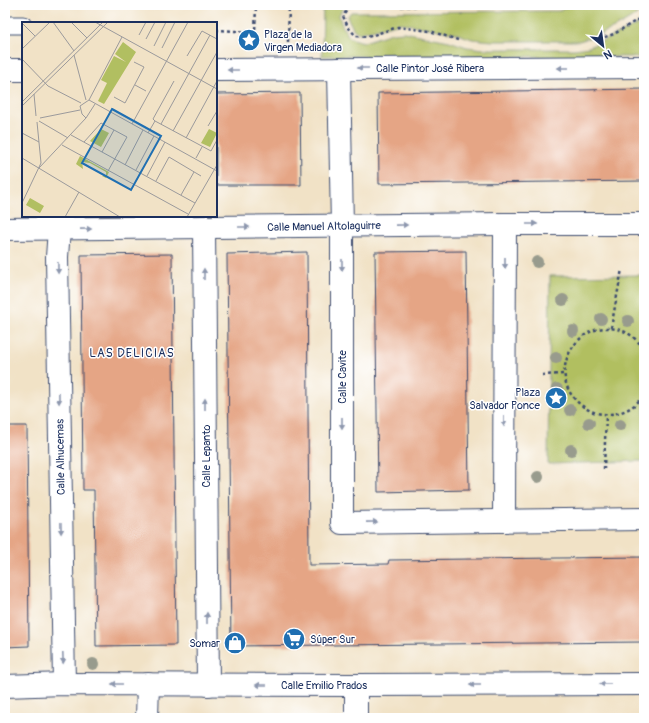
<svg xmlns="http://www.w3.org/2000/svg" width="649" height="723" font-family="Pangolin,sans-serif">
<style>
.green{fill:#b1bf61;stroke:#667760}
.building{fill:#e5a585}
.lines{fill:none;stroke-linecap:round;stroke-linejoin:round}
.service-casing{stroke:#3b4a6e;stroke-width:19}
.minor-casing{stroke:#3b4a6e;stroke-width:24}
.path{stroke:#3b4a6e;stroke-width:2.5;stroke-dasharray:3 3;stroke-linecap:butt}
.service{stroke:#fff;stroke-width:17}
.minor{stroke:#fff;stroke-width:22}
.tree{fill:#989b8d}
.oneway{fill:#8d97ae}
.labels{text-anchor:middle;stroke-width:3;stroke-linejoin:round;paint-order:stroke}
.poi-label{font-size:11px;fill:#1b2f5e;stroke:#fff;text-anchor:start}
.street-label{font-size:11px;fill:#1b2f5e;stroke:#fff}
.neighbourhood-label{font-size:12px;letter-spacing:1px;fill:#1b2f5e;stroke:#fff}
.inset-road{fill:none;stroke:#9b9a9c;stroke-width:1}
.view{fill:#1f6fb2;fill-opacity:0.15;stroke:#1f6fb2;stroke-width:2}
.inset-edge{fill:none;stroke:#1b2f5e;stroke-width:2}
</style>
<rect width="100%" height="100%" fill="#fff"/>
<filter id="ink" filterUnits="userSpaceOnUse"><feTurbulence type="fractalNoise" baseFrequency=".025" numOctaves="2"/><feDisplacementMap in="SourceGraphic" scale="8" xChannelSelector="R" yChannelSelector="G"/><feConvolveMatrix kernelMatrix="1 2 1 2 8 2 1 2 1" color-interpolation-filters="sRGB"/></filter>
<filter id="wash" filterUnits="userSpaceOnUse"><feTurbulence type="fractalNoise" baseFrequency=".012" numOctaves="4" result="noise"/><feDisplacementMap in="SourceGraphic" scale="16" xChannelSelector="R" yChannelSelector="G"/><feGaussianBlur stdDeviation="0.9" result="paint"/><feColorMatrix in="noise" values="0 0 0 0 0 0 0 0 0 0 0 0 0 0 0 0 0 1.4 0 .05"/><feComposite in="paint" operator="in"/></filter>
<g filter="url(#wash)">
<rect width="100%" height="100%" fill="#f1e2c6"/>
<g class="green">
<path d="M 323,5 L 346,5 L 343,8 L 339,15 L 341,22 L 344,29 L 349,37 L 356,40 L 364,42 L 392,33 L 404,32 L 449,41 L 467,47 L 484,49 L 574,49 L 589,47 L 635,26 L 644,21 L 644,57 L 322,56 Z"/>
<path d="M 571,5 L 639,5 L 643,10 C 624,25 601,35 579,41 L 492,41 L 472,39 L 455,33 L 401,23 L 359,33 L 354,30 L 347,17 L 351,12 L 559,11 Z"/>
<path d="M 644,275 L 644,461 L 548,464 L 550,276 Z"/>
</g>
<g id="blocks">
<g class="building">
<path d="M 644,89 L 644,181 L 379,184 L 378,93 Z"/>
<path d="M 300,93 L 301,185 L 216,185 L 216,94 Z"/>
<path d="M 466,251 L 469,490 L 378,492 L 375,252 Z"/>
<path d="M 307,252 L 309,565 L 388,564 L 389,560 L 644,557 L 644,642 L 231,646 L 227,254 Z"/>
<path d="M 172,254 L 176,645 L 96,646 L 94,490 L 83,490 L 81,255 Z"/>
<path d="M 5,426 L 27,426 L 29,646 L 5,647 Z"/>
</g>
</g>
</g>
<g filter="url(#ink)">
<use href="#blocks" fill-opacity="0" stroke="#3b4a6e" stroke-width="1"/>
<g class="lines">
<g class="service-casing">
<path id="service" d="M 5,25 L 23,25"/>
</g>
<g class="minor-casing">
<g id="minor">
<path d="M 339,69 L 342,226 L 342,523 L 644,519"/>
<path d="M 5,70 L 23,70"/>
<path d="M 216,70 L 644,67"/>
<path d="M 204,227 L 208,685"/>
<path d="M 5,229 L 505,224 L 644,224"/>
<path d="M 59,229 L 57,257 L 64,684"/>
<path d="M 504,521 L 505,224"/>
<path d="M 356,685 L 356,718"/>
<path d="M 5,686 L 64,684 L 356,685 L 644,684"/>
<path d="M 147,718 L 148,684"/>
</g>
</g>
<g class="path">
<path d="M 216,30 L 255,32 L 256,5"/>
<path d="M 599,39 L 614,34 L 642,17 L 644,15"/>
<path d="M 458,40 L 430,31 L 398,27 L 382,32 L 368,37 L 356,36 L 348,27 L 343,16 L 349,7 L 522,5"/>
<path d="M 288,42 L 289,5"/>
<path d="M 611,328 L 622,269"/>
<path d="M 644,348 C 638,342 632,334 623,331 C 579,314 542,374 581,405 C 589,411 598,415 609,414 C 623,414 637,406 644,394"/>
<path d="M 542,375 L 564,374"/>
<path d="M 604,469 L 606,414"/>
</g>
<use href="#service" class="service"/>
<use href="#minor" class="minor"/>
</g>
<g class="tree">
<circle cx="537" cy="262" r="6"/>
<circle cx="563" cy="300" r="6"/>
<circle cx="601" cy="319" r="6"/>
<circle cx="628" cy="321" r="6"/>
<circle cx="573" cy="331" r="6"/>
<circle cx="556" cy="358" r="6"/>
<circle cx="557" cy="389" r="6"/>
<circle cx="570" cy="410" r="6"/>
<circle cx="589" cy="423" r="6"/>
<circle cx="620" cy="425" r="6"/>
<circle cx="571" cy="450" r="6"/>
<circle cx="538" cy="477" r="6"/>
<circle cx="93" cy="664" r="6"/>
</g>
<defs><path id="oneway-solid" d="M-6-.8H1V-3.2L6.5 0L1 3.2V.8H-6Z"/></defs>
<g class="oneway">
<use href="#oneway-solid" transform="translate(363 68) rotate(180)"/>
<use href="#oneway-solid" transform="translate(563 68) rotate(180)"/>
<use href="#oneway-solid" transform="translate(233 70) rotate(180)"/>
<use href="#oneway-solid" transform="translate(532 224)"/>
<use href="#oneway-solid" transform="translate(402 225) rotate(-1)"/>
<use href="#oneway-solid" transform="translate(244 227)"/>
<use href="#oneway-solid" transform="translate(86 229) rotate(-1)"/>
<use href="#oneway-solid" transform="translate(505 263) rotate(90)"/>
<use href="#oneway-solid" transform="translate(342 265) rotate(90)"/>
<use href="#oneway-solid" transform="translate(58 268) rotate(89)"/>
<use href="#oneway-solid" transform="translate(204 274) rotate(-90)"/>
<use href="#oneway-solid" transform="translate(59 398) rotate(89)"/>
<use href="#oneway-solid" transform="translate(205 404) rotate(-90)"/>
<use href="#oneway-solid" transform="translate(504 421) rotate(90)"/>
<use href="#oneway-solid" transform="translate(342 423) rotate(90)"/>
<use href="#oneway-solid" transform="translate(372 522) rotate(-1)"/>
<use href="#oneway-solid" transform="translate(61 528) rotate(89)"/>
<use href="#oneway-solid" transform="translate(207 618) rotate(-90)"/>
<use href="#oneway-solid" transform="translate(63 658) rotate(88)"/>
<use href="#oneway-solid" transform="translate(117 684) rotate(-180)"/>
<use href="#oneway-solid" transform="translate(605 684) rotate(180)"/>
<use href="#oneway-solid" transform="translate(261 685) rotate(-180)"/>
<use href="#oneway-solid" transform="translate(475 685) rotate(180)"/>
</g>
</g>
<defs>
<g id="sight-disc" transform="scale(1.15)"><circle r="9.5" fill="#1f6fb2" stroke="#fff"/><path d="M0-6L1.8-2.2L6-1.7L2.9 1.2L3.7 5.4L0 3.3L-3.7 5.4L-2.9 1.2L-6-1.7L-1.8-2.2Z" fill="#fff"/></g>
<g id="supermarket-disc" transform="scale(1.15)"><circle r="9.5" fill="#1f6fb2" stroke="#fff"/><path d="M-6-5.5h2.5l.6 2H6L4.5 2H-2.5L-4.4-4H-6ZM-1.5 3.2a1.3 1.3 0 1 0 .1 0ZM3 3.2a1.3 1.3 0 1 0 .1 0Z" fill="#fff"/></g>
<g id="shop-disc" transform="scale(1.15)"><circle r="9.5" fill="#1f6fb2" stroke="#fff"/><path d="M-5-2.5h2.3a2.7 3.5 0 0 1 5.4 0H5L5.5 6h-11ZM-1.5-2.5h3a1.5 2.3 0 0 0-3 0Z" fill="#fff"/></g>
</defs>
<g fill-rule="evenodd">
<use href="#sight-disc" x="249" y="40"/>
<use href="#sight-disc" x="556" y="398"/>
<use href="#supermarket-disc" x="294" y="639"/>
<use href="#shop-disc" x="235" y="643"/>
</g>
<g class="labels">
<g class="poi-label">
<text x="264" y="38">Plaza de la<tspan x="264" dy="13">Virgen Mediadora</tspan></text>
<text x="540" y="396" text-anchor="end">Plaza<tspan x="540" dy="13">Salvador Ponce</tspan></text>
<text x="310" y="643">Súper Sur</text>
<text x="220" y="647" text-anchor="end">Somar</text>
</g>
<g class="street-label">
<text x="430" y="72">Calle Pintor José Ribera</text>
<text transform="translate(324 226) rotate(-1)" y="4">Calle Manuel Altolaguirre</text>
<text transform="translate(342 377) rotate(-90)" y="4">Calle Cavite</text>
<text transform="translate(206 456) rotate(-90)" y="4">Calle Lepanto</text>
<text transform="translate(60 457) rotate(-91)" y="4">Calle Alhucemas</text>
<text x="324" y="689">Calle Emilio Prados</text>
</g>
<g class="neighbourhood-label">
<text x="132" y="357">LAS DELICIAS</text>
</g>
</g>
<g transform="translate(22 22)">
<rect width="195" height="195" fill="#f1e2c6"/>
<path d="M 101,20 L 114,30 L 82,82 L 76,79 L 85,61 L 79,58 L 92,34 L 104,40 L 93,32 ZM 79,107 L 87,111 L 79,125 L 68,119 ZM 187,107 L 195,111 L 188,125 L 179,121 ZM 58,134 L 87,150 L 84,156 L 80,154 L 84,153 L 84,150 L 68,141 L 60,140 L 61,147 L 54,142 ZM 8,176 L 22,184 L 18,191 L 4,183 Z" fill="#b1bf61"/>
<path class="inset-road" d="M 31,0 L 52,29M 49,0 L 65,16M 73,0 L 195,67M 0,1 L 13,14M 117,13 L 124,0M 124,17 L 133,0M 132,24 L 144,0M 140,26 L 153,0M 0,27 L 28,0M 52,33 L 64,78M 165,34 L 180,9 L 195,17M 0,37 L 26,64 L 59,81M 113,63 L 124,69M 12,72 L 14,94M 92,75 L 103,81 L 122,45 L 112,40M 67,78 L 100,15M 0,80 L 81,0M 0,84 L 86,0M 18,96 L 58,88M 64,96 L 60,92 L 58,84 L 67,78 L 195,149M 17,99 L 46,116M 133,99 L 189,129 L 195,118M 133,99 L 131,97 L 152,59M 110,102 L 166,0M 139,102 L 188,13M 186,104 L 195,89M 151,109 L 195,30M 0,111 L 17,120M 126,111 L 133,99M 49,113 L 173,181M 164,116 L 195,59M 62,120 L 79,101 L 105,115 L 86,149M 40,123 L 166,192M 80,130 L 92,108M 0,136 L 98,195M 174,136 L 180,125M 103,143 L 121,108M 17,146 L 64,96 L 73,82M 114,148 L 132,114M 125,154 L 143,120M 134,159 L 147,135 L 179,154M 159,173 L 172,150M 0,181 L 19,141 L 15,100M 43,195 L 57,170M 165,195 L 195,143"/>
<path class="view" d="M 90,87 L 139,114 L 109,168 L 60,141 Z"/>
<rect width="195" height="195" class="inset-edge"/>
</g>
<rect width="649" height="723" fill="none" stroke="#fff" stroke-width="20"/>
<g transform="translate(603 46) rotate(151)" stroke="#ffffff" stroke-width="3" paint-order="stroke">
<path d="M0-3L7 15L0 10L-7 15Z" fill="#1b2f5e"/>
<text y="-6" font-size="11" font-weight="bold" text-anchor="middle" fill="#1b2f5e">N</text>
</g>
</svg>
